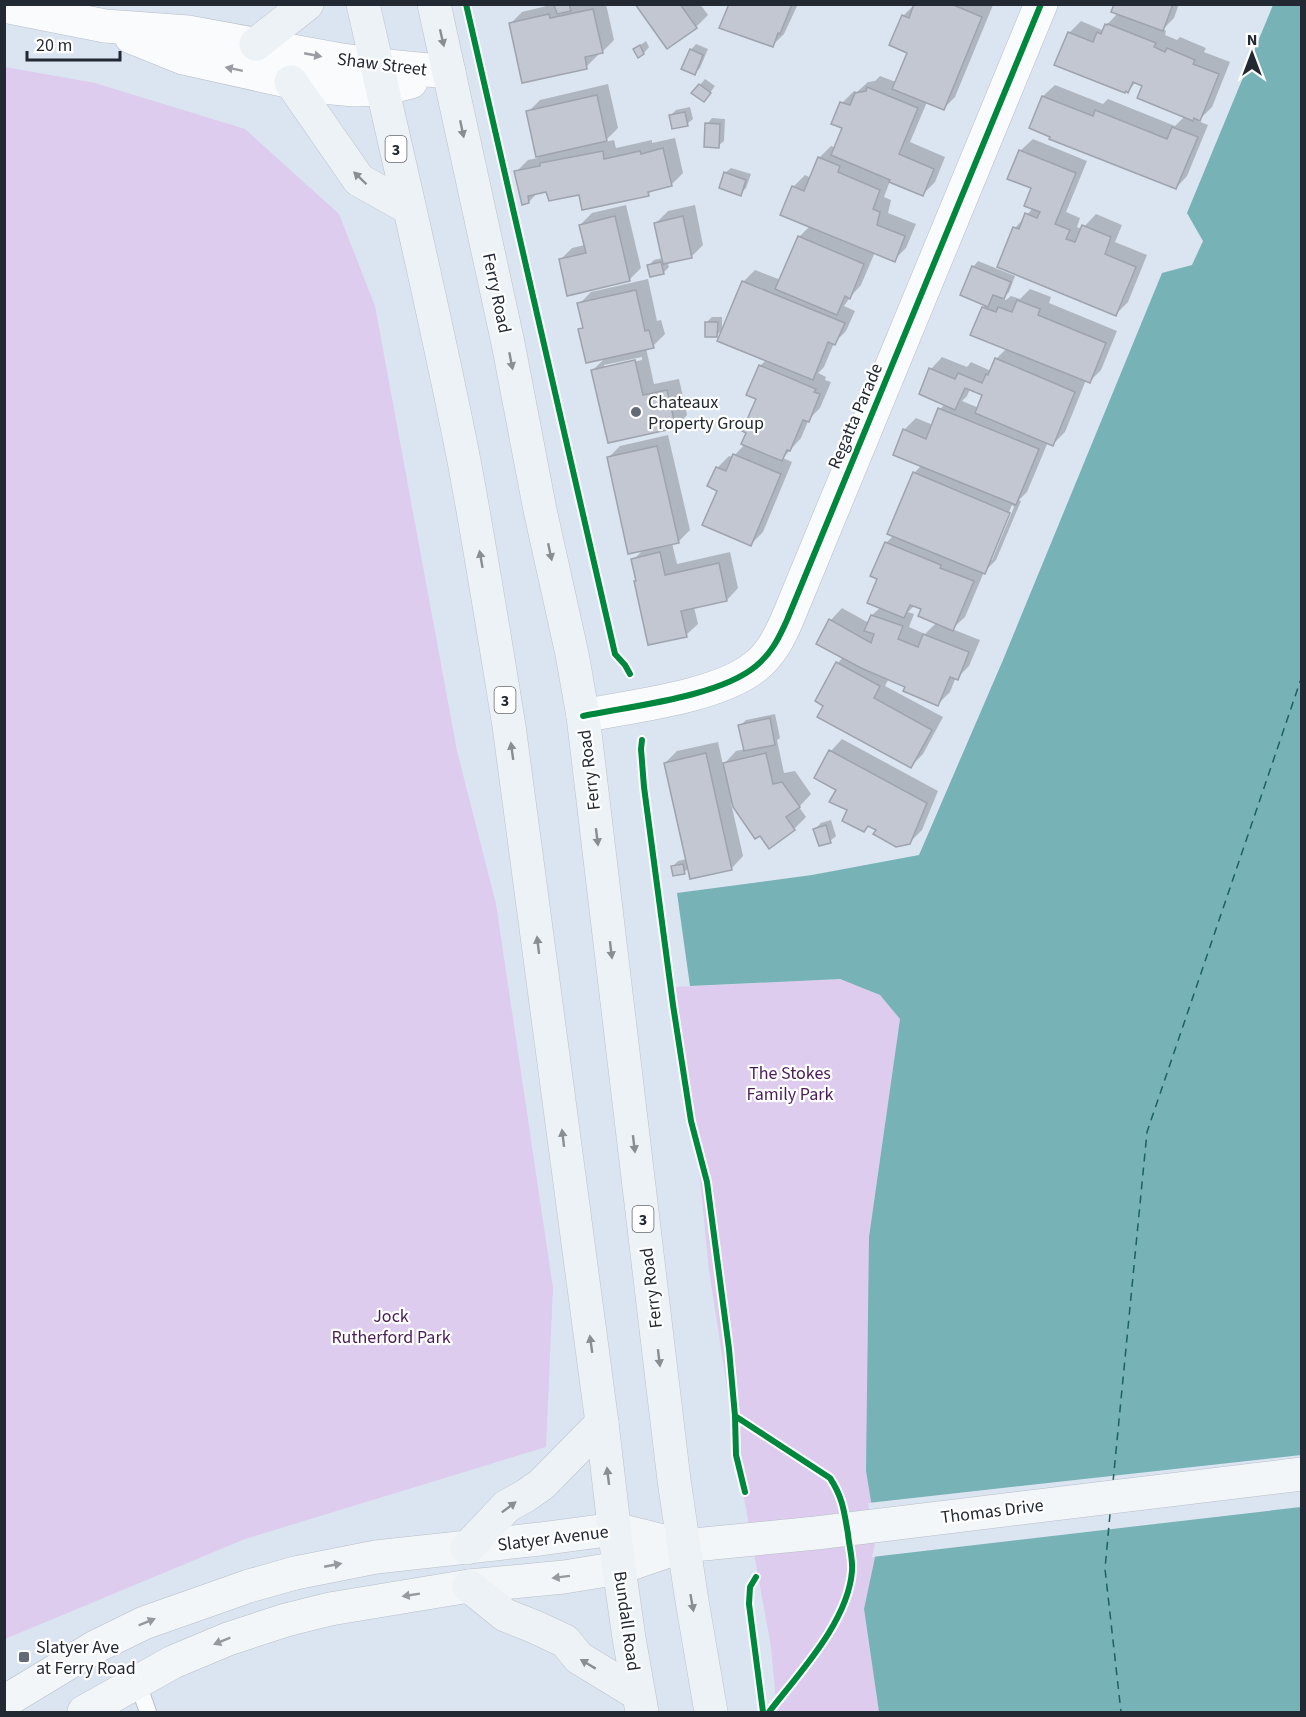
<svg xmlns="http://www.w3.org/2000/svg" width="1306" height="1717" font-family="'Source Sans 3',sans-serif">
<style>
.green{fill:#ddcced}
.water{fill:#76b2b6}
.pier{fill:#dbe4f1}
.shadow{fill:#0003;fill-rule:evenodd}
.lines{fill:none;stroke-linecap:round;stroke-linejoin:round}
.ferry{stroke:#1d6161;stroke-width:1.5;stroke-dasharray:8 6;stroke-linecap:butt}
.building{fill:#c3c7d2;stroke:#9fa3ad;stroke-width:1.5}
.lane-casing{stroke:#b7bec8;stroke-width:18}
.street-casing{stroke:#b7bec8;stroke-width:34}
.secondary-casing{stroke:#b7bec8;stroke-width:34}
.primary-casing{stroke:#bec3c9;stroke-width:34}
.lane{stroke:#fafbfd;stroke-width:16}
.street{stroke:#fafbfd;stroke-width:33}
.secondary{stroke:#f3f6f9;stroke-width:33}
.primary{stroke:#ecf2f5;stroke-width:33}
.cycleway-casing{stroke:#fff;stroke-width:10}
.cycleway{stroke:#00873e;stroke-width:6}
.oneway{fill:#888e94}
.oneway2{fill:#999ca2}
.oneway3{fill:#959a9f}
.poi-dot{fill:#636a75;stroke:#fff;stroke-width:2}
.labels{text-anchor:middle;stroke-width:4.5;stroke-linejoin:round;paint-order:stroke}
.shield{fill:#fff;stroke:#656970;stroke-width:1.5}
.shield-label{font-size:16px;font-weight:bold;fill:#232932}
.street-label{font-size:18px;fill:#232932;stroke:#fff}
.poi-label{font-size:18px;fill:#232932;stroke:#fff;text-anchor:start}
.park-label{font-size:18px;fill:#4a1b57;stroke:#fff}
</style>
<rect width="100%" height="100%" fill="#dbe4f1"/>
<g class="green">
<path d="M 5,67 L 95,83 L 245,129 L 339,214 L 375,306 L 457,751 L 496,904 L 553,1288 L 546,1447 L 245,1539 L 5,1639 Z"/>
<path d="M 840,979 L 880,995 L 900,1019 L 869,1237 L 878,1543 L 864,1609 L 879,1712 L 777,1712 L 771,1647 L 744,1498 L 709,1270 L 700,1179 L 684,1045 L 675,987 Z"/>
</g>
<path class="water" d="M 1273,5 L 1301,5 L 1301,1712 L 879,1712 L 864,1609 L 878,1543 L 866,1471 L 869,1237 L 900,1019 L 880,995 L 840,979 L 690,986 L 677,893 L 812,875 L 919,855 L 1003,660 L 1162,273 L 1192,265 L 1203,241 L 1187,213 Z"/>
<path class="pier" d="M 1301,1455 L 1301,1507 L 872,1557 L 875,1543 L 868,1503 Z"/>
<g class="shadow">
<path d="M 555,4 L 606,4 L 614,40 L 602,52 L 598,53 L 598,55 L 586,67 L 510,24 L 522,12 Z"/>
<path d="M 637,4 L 700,4 L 708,15 L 696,27 L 668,47 Z"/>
<path d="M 731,4 L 798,4 L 784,34 L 772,46 Z"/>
<path d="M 915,4 L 993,5 L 955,97 L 944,108 L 927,102 L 910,142 L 945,157 L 935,182 L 923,194 L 890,181 L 884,197 L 891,200 L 888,213 L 916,224 L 906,248 L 894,260 L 875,252 L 861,285 L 851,296 L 844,306 L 855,311 L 846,331 L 834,343 L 824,367 L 818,373 L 826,377 L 825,380 L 831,382 L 820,408 L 809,419 L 801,438 L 783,458 L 792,462 L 763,532 L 751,544 L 719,490 L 717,468 L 729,456 L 733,457 L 745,444 L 758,398 L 760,366 L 766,360 L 743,282 L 755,270 L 781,280 L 799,237 L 810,226 L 793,187 L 805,175 L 811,178 L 819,158 L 831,146 L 836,148 L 844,127 L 842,103 L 854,91 L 857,92 L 868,82 L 875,81 L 880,76 L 896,82 L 909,52 L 903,16 Z"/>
<path d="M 1115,4 L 1179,4 L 1174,18 L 1163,29 L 1166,31 L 1165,35 L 1177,40 L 1180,37 L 1206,48 L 1204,52 L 1230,62 L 1212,107 L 1198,121 L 1208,125 L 1187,176 L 1176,188 L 1043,96 L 1055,85 L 1103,104 L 1108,99 L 1175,126 L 1185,116 L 1144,85 L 1136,82 L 1128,91 L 1069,33 L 1081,21 L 1102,30 L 1118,13 Z"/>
<path d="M 646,41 L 649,47 L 644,53 L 635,49 Z"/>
<path d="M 696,44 L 708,49 L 700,68 L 695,73 L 691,50 Z"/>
<path d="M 705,79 L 715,86 L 709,94 L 700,85 Z"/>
<path d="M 608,84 L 618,128 L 604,142 L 614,140 L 616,148 L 652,140 L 652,143 L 675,138 L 683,173 L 671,185 L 654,189 L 648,194 L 580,193 L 548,190 L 538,192 L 529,202 L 516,172 L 528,160 L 538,158 L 528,112 L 540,100 Z"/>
<path d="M 690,107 L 693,119 L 687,124 L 671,115 L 676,110 Z"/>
<path d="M 712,118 L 725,119 L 724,141 L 718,146 L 707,124 Z"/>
<path d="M 1033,139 L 1087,161 L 1066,212 L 1080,218 L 1077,227 L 1082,229 L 1096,214 L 1122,225 L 1115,242 L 1147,255 L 1128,302 L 1116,314 L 1015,228 L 1033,208 L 1033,188 L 1009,178 L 1021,150 Z"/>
<path d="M 731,168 L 751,174 L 746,188 L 740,194 L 725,173 Z"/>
<path d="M 626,205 L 641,268 L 629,280 L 561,259 L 572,248 L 585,245 L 580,225 L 592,213 Z"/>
<path d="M 695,205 L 703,245 L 692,256 L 667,262 L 669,267 L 663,273 L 649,265 L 654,260 L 663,258 L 656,223 L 668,211 Z"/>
<path d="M 978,261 L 1015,276 L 1009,292 L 1002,299 L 1006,300 L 1011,296 L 1020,299 L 1030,289 L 1051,297 L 1049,303 L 1117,331 L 1101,370 L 1089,382 L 1086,380 L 1065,432 L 1053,444 L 1048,442 L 1027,492 L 1019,500 L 1021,501 L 996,560 L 984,572 L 965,617 L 952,629 L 980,640 L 969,666 L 957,678 L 956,677 L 950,692 L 938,704 L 907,686 L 889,678 L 885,686 L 943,717 L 923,754 L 911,766 L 817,700 L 838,663 L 843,657 L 818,643 L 831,620 L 842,608 L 869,623 L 872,615 L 881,607 L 879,578 L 886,543 L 894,535 L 914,473 L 922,465 L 904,430 L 916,418 L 933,425 L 940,409 L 945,404 L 931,369 L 942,357 L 967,367 L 971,362 L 991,371 L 996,359 L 1007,348 L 983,307 L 986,304 L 973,267 ZM 970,389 L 984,394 L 979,408 L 962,401 L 967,396 ZM 1012,505 L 1014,507 L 992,560 L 989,560 ZM 915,605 L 922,609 L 937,622 L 925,634 L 909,627 L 914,614 L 908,612 Z"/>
<path d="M 648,279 L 657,321 L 661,320 L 665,334 L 653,346 L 646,348 L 654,384 L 679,379 L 687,415 L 675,427 L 593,370 L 606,357 L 580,330 L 584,326 L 579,304 L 591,292 ZM 642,357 L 642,360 L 604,368 L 604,365 Z"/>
<path d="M 712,317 L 722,317 L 722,330 L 716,336 L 707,322 Z"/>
<path d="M 668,435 L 690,530 L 678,542 L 672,543 L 677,564 L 730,552 L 738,588 L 727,600 L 694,607 L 698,624 L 686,635 L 637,580 L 633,560 L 643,550 L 608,458 L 620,446 Z"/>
<path d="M 775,714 L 780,738 L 777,740 L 784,773 L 795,771 L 811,794 L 799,807 L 806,817 L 794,829 L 769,847 L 760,834 L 755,837 L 731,803 L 743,856 L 732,868 L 689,868 L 684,872 L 672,867 L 678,861 L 687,859 L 665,763 L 677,751 L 718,742 L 723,765 L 736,751 L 745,749 L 740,726 L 746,720 Z"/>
<path d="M 842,739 L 938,791 L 922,830 L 910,842 L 870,825 L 864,830 L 849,810 L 838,790 L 816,778 L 831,751 Z"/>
<path d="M 831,820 L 836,836 L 830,841 L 815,829 L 821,823 Z"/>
</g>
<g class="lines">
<g class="ferry">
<path d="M 1113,1482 L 1147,1132 L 1302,676"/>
<path d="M 1110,1514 L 1105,1569 L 1121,1712"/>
</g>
</g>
<g class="building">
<path d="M 569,4 L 571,11 L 557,14 L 554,5 Z"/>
<path d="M 635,4 L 680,4 L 697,28 L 667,49 Z"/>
<path d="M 729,4 L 792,4 L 780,34 L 778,33 L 773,47 L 719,28 Z"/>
<path d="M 914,4 L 951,4 L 982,17 L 944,110 L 892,89 L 907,53 L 889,45 L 902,15 L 909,18 Z"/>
<path d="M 1114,4 L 1173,4 L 1163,31 L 1111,12 Z"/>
<path d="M 593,9 L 603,53 L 585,57 L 587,69 L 522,83 L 509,23 L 549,14 L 550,18 Z"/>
<path d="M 1105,24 L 1107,25 L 1108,24 L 1156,43 L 1154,47 L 1165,52 L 1167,48 L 1195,60 L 1193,64 L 1219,74 L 1200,121 L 1194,118 L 1193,121 L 1137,98 L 1142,86 L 1133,82 L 1128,93 L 1126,91 L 1125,93 L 1054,65 L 1068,32 L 1093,42 L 1097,32 L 1101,34 Z"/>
<path d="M 640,45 L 644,54 L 638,58 L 633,49 Z"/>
<path d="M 690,49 L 703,55 L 695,75 L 681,69 Z"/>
<path d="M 699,84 L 711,93 L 704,102 L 691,93 Z"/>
<path d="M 867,87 L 918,108 L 899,154 L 934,169 L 923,196 L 889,182 L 890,180 L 831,155 L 842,128 L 831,124 L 840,102 L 850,105 L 855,93 L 866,91 Z"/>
<path d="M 597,95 L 607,141 L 536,157 L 526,111 Z"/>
<path d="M 1042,96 L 1093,116 L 1095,110 L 1167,139 L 1172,127 L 1198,137 L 1176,189 L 1049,139 L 1050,137 L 1029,128 Z"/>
<path d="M 685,112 L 688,126 L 672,129 L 669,115 Z"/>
<path d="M 705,123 L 720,124 L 719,148 L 704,147 Z"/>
<path d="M 663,148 L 672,186 L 648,192 L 649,196 L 582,210 L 579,195 L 549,201 L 546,192 L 528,196 L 529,203 L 522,205 L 514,171 L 540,166 L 540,163 L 603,151 L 604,159 L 640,151 L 641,154 Z"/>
<path d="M 1019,150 L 1076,173 L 1055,224 L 1070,230 L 1066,239 L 1075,242 L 1082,225 L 1111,237 L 1105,254 L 1136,267 L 1116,316 L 997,267 L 1013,227 L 1019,229 L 1025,213 L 1037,218 L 1040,212 L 1024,206 L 1031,188 L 1007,179 Z"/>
<path d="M 818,157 L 840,166 L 838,172 L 880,190 L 873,209 L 880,212 L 877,225 L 905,236 L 895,262 L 780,215 L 792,186 L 804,191 Z"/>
<path d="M 724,172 L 746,180 L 741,196 L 719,188 Z"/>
<path d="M 615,216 L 630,281 L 567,296 L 559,259 L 586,253 L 579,225 Z"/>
<path d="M 683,216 L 692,258 L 663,264 L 654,223 Z"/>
<path d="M 798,236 L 864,264 L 850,299 L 845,296 L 837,315 L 775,289 Z"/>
<path d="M 661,262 L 664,274 L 650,277 L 647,265 Z"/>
<path d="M 972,266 L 1011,282 L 1004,299 L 993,295 L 988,307 L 960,295 Z"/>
<path d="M 742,281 L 845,323 L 835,345 L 828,342 L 813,380 L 717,341 Z"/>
<path d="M 636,290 L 645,331 L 649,330 L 654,348 L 586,363 L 578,329 L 583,328 L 577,303 Z"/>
<path d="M 1017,300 L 1040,309 L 1038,315 L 1106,343 L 1090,383 L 970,335 L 982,307 L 996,312 L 998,307 L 1012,312 Z"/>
<path d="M 705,322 L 718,322 L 717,337 L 705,337 Z"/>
<path d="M 995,358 L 1075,392 L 1053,446 L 975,413 L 982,395 L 965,388 L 955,410 L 919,394 L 929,368 L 955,379 L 958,373 L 982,383 L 986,374 L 988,375 Z"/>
<path d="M 635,360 L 643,395 L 667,390 L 676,428 L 608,443 L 591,370 Z"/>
<path d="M 759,365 L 816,389 L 814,392 L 820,394 L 809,422 L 803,420 L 790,451 L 787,450 L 782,461 L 741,444 L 746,433 L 742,431 L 756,399 L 746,395 Z"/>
<path d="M 938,408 L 1039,449 L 1016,505 L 893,455 L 903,429 L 926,439 Z"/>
<path d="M 657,446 L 679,543 L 628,554 L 607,457 Z"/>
<path d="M 733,454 L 781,474 L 751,546 L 702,525 L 717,491 L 707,486 L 716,467 L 726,471 Z"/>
<path d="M 913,472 L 1010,513 L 985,574 L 887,534 Z"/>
<path d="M 885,542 L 941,565 L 940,568 L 974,581 L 953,631 L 918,616 L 921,609 L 910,605 L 904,618 L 867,603 L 877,579 L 870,576 Z"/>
<path d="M 660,552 L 665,575 L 719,563 L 727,601 L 681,611 L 687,637 L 648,645 L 634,581 L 636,581 L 631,559 Z"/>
<path d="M 871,615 L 903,626 L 898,639 L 918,647 L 923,634 L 969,652 L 958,680 L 950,677 L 938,706 L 903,691 L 905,687 L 861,668 L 816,644 L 829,619 L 871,643 L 874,634 L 864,631 Z"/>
<path d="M 836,662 L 880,686 L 874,698 L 932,730 L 911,768 L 817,717 L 823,706 L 815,701 Z"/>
<path d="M 770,718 L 775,745 L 744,751 L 738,725 Z"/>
<path d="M 829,750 L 927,803 L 910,844 L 896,847 L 873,834 L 876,830 L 868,826 L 864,832 L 842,821 L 847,810 L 829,802 L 836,790 L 814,778 Z"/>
<path d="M 706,753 L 732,870 L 690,879 L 664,763 Z"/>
<path d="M 766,753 L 773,784 L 782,782 L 800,807 L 786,817 L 795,830 L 769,849 L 760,836 L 755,839 L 733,807 L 723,763 Z"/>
<path d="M 826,825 L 831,843 L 819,846 L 813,829 Z"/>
<path d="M 683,864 L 685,874 L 673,876 L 671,866 Z"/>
</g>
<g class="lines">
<g class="lane-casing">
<path id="lane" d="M 137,1681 L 148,1712"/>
</g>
<g class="street-casing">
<g id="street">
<path d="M 4,6 L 105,26 L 188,32 L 336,59 L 377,65 L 449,72"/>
<path d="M 131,37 L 183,58 L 291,82 L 322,87 L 355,90 L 382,89 L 411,82"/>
<path d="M 583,716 C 631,706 719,697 756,666 C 771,654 779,638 787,620 L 1041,4"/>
</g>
</g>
<g class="secondary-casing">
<g id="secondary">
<path d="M 4,1702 L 95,1647 L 144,1623 L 249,1586 L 295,1573 L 376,1557 L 540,1539 L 615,1529 L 683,1546"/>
<path d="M 84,1712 L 173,1662 L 228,1639 L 286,1620 L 330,1609 L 469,1586 L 564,1577 L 619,1568 L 683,1546 L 816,1533 L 1302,1474"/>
</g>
</g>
<g class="primary-casing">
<g id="primary">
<path d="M 363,4 C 398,158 435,312 465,466 C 481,553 495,640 509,726 L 602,1423 L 619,1568 L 629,1638 L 642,1712"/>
<path d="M 434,4 L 508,343 L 540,510 L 572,654 L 583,716 L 674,1480 L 691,1595 L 711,1712"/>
<path d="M 256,44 L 307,4"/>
<path d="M 291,82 L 359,180 L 409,208"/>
<path d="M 467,1548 L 507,1506 L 525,1496 L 541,1485 L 602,1423"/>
<path d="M 469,1586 L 505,1615 L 535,1627 L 565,1641 L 579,1658 L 638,1694"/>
</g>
</g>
<use href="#lane" class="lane"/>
<use href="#street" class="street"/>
<use href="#secondary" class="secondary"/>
<use href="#primary" class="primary"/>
<g class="cycleway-casing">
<g id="cycleway">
<path d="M 466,4 L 615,654 L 625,665 L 630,674"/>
<path d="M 583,716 C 631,706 719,697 756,666 C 771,654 779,638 787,620 L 1041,4"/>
<path d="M 642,740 L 641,749 L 644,787 L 673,1005 L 691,1121 L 707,1182 L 729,1349 L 735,1416 L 830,1478 C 843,1498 844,1511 848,1534 C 849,1546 853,1559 852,1571 C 848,1622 799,1673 769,1712"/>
<path d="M 735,1416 L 736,1455 L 745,1492"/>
<path d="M 756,1577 L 750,1587 L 749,1604 L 763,1712"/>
</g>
</g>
<use href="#cycleway" class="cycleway"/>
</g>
<defs><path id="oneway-solid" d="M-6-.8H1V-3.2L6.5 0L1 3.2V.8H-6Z" transform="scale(1.5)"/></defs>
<g class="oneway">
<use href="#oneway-solid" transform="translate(442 38) rotate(77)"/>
<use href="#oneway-solid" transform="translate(462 129) rotate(78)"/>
<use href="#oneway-solid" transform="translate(360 178) rotate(-136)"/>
<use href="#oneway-solid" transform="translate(511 361) rotate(79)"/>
<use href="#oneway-solid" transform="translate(550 552) rotate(78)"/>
<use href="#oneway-solid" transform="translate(481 559) rotate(-100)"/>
<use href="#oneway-solid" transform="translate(512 751) rotate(-98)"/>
<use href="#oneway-solid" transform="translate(597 837) rotate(83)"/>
<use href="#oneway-solid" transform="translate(538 945) rotate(-97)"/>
<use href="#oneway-solid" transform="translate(611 950) rotate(83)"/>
<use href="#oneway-solid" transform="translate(563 1138) rotate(-97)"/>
<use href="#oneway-solid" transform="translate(634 1144) rotate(83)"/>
<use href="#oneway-solid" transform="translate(591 1344) rotate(-98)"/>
<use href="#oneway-solid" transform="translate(659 1358) rotate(83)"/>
<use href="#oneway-solid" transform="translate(608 1476) rotate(-97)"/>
<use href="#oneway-solid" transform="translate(509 1507) rotate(-37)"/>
<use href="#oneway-solid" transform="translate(692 1603) rotate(80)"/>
<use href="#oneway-solid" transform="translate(588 1664) rotate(-149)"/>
</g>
<g class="oneway2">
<use href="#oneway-solid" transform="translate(313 55) rotate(11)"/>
<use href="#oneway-solid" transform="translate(234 69) rotate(-168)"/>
</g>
<g class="oneway3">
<use href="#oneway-solid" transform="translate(333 1565) rotate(-11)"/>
<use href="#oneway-solid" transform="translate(561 1577) rotate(173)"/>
<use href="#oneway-solid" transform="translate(411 1595) rotate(171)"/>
<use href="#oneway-solid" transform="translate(147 1622) rotate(-22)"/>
<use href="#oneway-solid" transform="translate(222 1641) rotate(158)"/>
</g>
<g class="poi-dot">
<circle cx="636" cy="412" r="6"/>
<rect x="18" y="1651" width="12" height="12" rx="3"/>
</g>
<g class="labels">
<g class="shield">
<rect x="385.5" y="136" width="21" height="26" rx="4.5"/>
<rect x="494.5" y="687" width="21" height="26" rx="4.5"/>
<rect x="632.5" y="1206" width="21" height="26" rx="4.5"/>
</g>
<g class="shield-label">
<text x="396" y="155">3</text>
<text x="505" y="706">3</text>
<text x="643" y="1225">3</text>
</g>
<g class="street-label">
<text transform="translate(382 64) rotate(7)" y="6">Shaw Street</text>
<text transform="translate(497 293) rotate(78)" y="6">Ferry Road</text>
<text transform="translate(855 416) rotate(-67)" y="6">Regatta Parade</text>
<text transform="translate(589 770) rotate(-97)" y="6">Ferry Road</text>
<text transform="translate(651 1288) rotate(-97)" y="6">Ferry Road</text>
<text transform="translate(992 1511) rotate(-7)" y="6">Thomas Drive</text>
<text transform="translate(553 1538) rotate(-7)" y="6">Slatyer Avenue</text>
<text transform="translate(627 1621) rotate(82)" y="6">Bundall Road</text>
</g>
<g class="poi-label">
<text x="648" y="408">Chateaux<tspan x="648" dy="21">Property Group</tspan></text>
<text x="36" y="1653">Slatyer Ave<tspan x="36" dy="21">at Ferry Road</tspan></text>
</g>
<g class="park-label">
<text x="790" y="1079">The Stokes<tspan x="790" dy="21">Family Park</tspan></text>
<text x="391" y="1322">Jock<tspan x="391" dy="21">Rutherford Park</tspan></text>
</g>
</g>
<rect width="1306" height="1717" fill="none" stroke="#232932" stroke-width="12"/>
<g transform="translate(1252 54)" stroke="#ffffff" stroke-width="4.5" paint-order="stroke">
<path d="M0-4.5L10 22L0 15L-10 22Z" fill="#232932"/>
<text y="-9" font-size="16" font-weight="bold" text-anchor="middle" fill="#232932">N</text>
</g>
<path d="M27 51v9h93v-9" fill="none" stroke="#232932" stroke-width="3"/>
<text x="36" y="51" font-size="18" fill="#232932" stroke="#ffffff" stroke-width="4.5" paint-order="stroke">20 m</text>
</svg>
